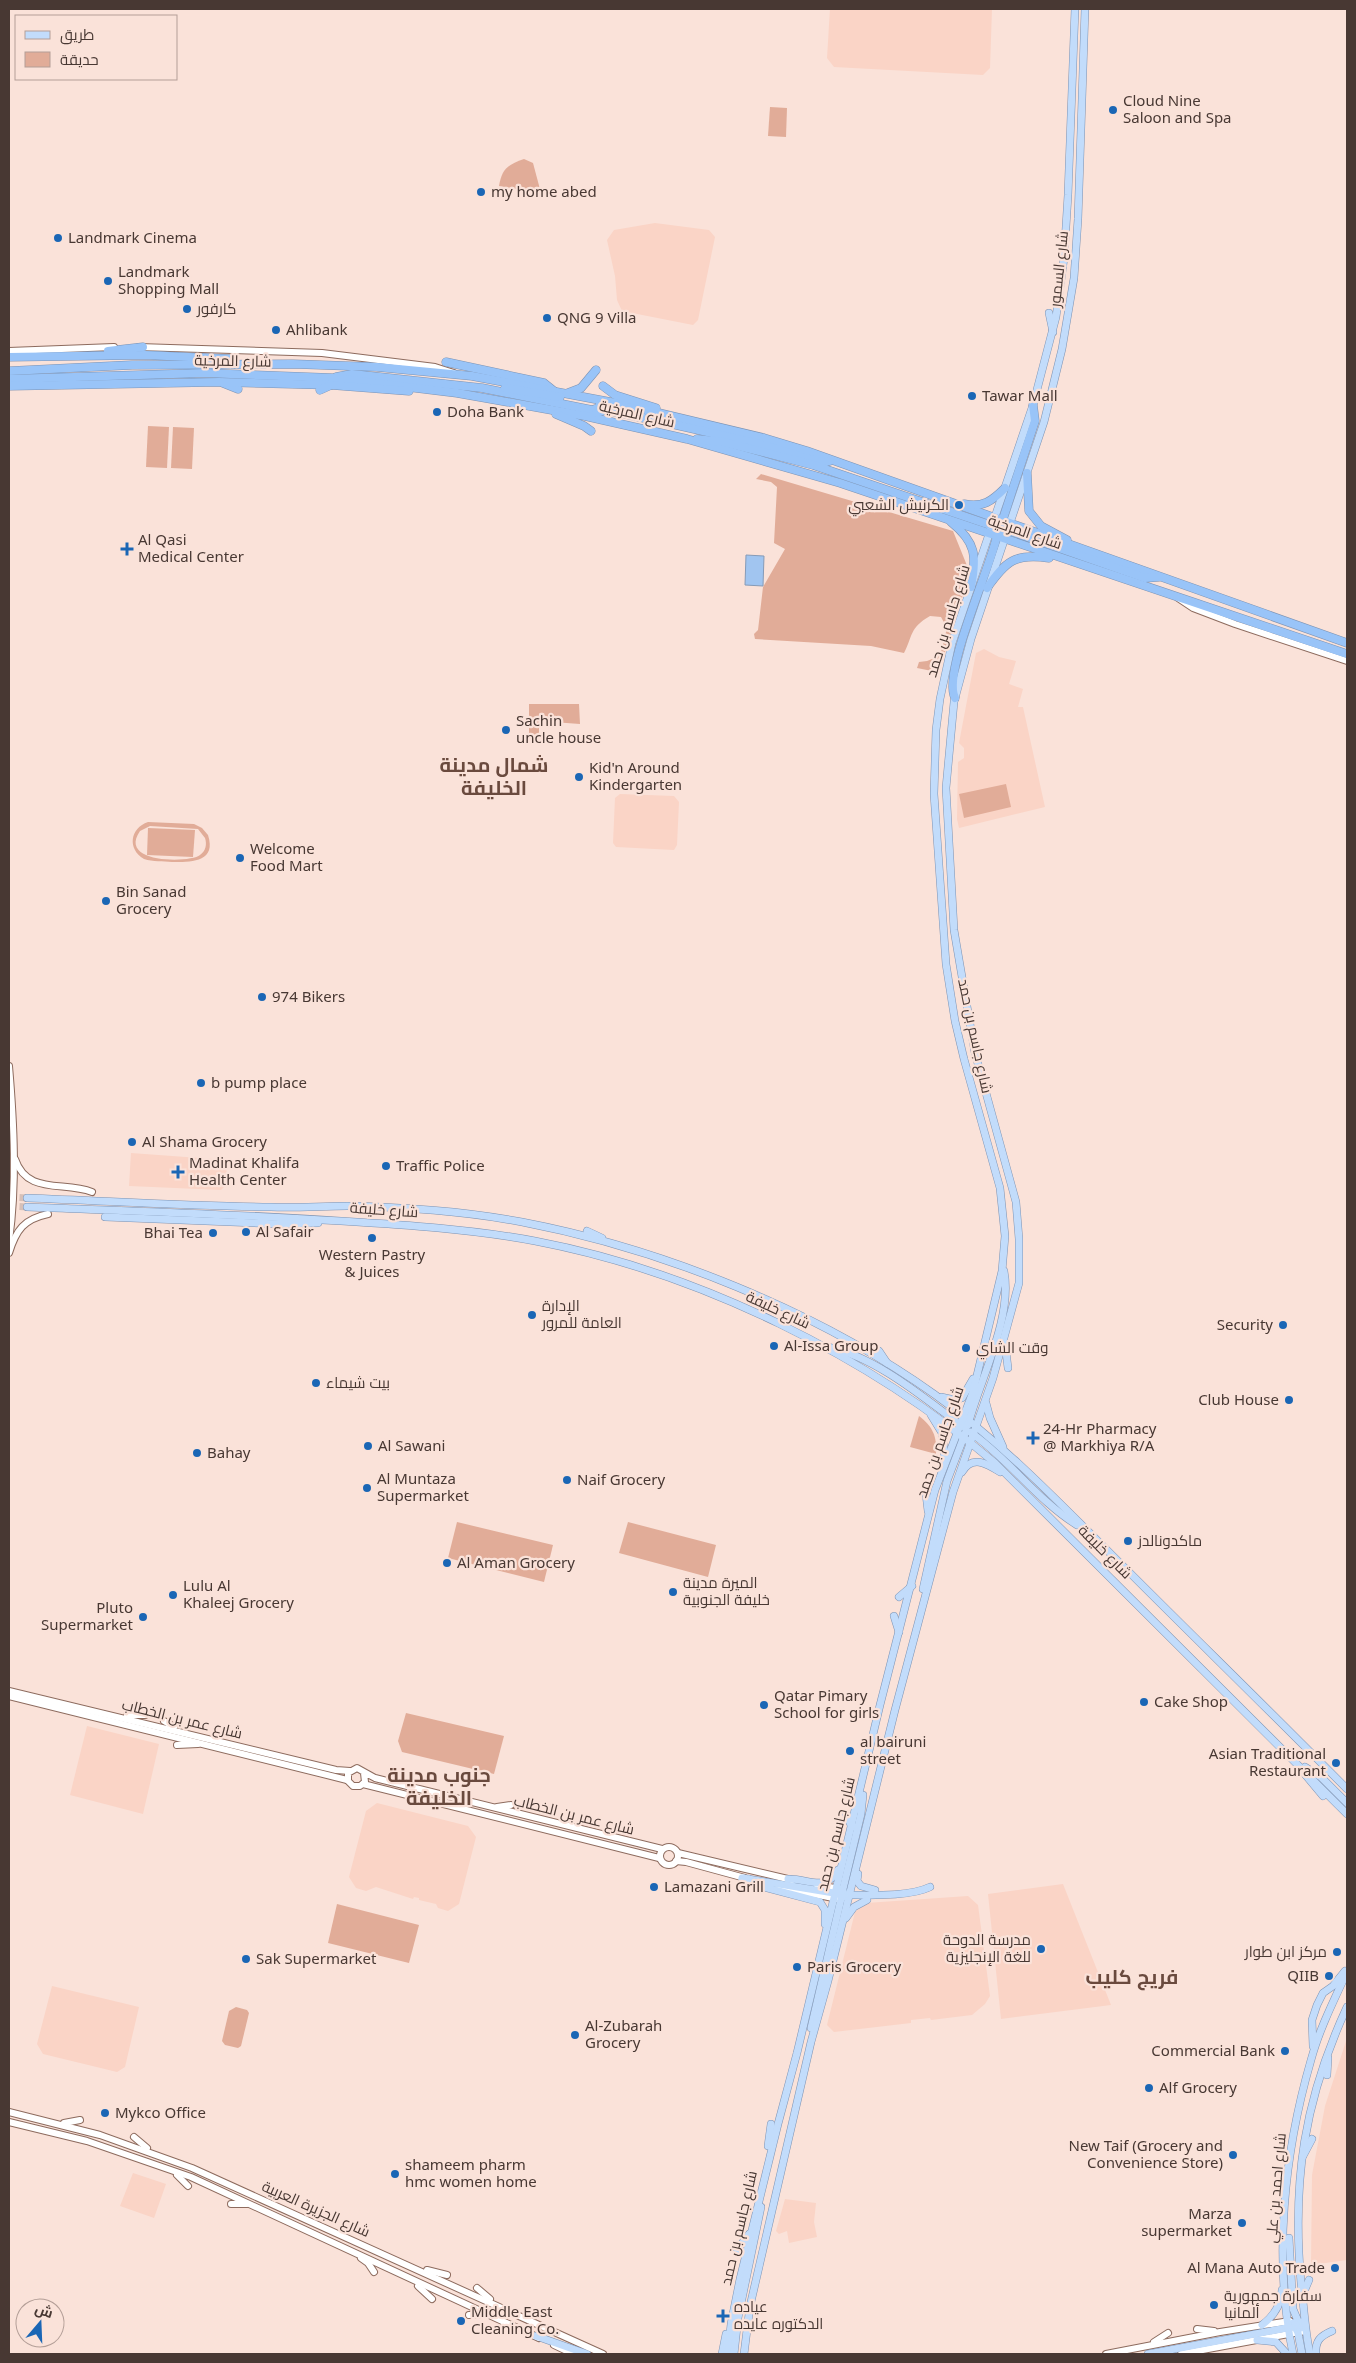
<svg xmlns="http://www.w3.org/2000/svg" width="1356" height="2363" font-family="'Noto Sans',Cairo,sans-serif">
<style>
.built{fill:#fad4c6}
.green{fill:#e1ac98;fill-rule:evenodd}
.water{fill:#a1c5f0;stroke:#869bb7}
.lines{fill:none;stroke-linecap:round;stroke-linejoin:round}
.primary-tunnel{stroke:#d6c0b8;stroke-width:7;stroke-dasharray:7 3.5;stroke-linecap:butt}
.secondary-casing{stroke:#8d6b5e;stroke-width:8}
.primary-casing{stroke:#7d93b3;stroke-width:8}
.highway-casing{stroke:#7d93b3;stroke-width:9}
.secondary{stroke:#fff;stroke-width:6}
.primary{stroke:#c2dcfb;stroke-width:7}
.highway{stroke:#99c4f8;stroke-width:8}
.poi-dot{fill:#1a66b5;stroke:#fae2d9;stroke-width:2}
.labels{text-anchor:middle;stroke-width:4.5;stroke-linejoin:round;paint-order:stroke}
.poi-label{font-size:15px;fill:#483833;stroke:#fae2d9;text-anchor:start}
.street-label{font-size:15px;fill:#483833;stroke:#fae2d9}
.district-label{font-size:20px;font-weight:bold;fill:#6a4a3e;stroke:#fae2d9}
</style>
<rect width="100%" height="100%" fill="#fae2d9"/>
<g class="built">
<path d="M 830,9 L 992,9 L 990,68 L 983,75 L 834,67 L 827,58 Z"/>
<path d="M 655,223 L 709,230 L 715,237 L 698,320 L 693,325 L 622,311 L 617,300 L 615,276 L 607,240 L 614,230 Z"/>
<path d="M 984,649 L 999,657 L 1016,661 L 1009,684 L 1023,689 L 1018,707 L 1023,707 L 1045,807 L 959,828 L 957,819 L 958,762 L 964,758 L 964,748 L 959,743 L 976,653 Z"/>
<path d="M 620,794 L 674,796 L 679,802 L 677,845 L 674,850 L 616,847 L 613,843 L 615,798 Z"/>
<path d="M 131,1153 L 227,1160 L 226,1185 L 221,1190 L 129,1186 Z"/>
<path d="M 87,1726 L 159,1744 L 143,1814 L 70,1795 Z"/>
<path d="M 377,1803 L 468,1826 L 476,1837 L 459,1904 L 448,1911 L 438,1908 L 436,1904 L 419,1900 L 419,1898 L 414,1897 L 413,1899 L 376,1887 L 366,1891 L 356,1888 L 349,1877 L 366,1811 Z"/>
<path d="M 1063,1884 L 1111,2005 L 1001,2019 L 988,1894 Z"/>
<path d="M 968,1896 L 978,1905 L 990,1996 L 985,2004 L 972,2015 L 931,2020 L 930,2018 L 911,2020 L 911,2023 L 834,2032 L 827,2025 L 855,1912 L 866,1903 Z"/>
<path d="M 52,1986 L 139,2007 L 125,2067 L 117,2072 L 43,2054 L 37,2044 Z"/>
<path d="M 1347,2038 L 1347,2260 L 1311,2265 L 1312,2175 L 1325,2106 Z"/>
<path d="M 133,2173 L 166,2184 L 154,2218 L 120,2206 Z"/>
<path d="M 785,2199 L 816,2203 L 814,2222 L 817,2237 L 789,2243 L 787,2231 L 779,2234 L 776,2231 Z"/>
</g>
<g class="green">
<path d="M 770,107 L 787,108 L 786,137 L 768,136 Z"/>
<path d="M 524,159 L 533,163 L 541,193 L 499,186 C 502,169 507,165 524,159 Z"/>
<path d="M 148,426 L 169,427 L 167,468 L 146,467 Z"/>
<path d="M 173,427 L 194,428 L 192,469 L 171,468 Z"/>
<path d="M 761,474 L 953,531 L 970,573 L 941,665 L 932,671 L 917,668 L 919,662 L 927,661 L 940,656 L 947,628 L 941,617 L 930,616 C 909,628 913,636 904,653 L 871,646 L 755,639 L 754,634 L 758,630 L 763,587 L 785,549 L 774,543 L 777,487 L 771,482 L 756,479 Z"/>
<path d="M 529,704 L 579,704 L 580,724 L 539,721 L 539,743 L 529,743 Z"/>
<path d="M 1006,784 L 1011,807 L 964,818 L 959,794 Z"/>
<path d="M 148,822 L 194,824 L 202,828 L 208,835 C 217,863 190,862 172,862 C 163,861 153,862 144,859 C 127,849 130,828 148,822 ZM 150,826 L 198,829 L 205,838 C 207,844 206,851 200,855 C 191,863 117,864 140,831 Z"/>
<path d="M 148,828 L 195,830 L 193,857 L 147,855 Z"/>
<path d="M 919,1416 C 933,1427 937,1436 936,1454 L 910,1447 Z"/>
<path d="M 457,1522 L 553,1545 L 544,1582 L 448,1558 Z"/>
<path d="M 628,1522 L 716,1545 L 708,1577 L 619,1553 Z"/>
<path d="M 406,1713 L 504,1736 L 494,1774 L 402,1752 L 398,1741 Z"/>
<path d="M 337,1904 L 419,1925 L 409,1963 L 328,1943 Z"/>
<path d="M 236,2007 L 247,2010 L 249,2013 L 241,2046 L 238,2048 L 225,2045 L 222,2041 L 229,2011 Z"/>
</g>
<path class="water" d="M 746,555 L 764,556 L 763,586 L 745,585 Z"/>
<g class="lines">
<g class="primary-tunnel">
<path d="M 9,1197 L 27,1198"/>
<path d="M 9,1206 L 27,1207"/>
</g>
<g class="secondary-casing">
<g id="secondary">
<path d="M 139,347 L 322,353 L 435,367 L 454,373"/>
<path d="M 9,351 L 114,347"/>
<path d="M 1178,598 L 1193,608 L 1235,624 L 1347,661"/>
<path d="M 9,1066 C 14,1124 17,1184 9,1241"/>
<path d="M 15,1159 C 27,1195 63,1181 92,1192"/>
<path d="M 9,1253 C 16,1230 24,1219 48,1214"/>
<path d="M 9,1691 L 336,1770 L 350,1771"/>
<path d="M 9,1696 L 347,1780"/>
<path d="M 127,1715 L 145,1715"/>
<path d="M 164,1721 L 174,1727"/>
<path d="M 177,1745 L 198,1744"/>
<path d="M 364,1773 L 365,1782 L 360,1786 L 353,1786 L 348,1781 L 348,1773 L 357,1768 L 375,1778 L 662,1849"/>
<path d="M 363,1784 L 659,1858"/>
<path d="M 497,1807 L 511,1805"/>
<circle cx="669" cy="1856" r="9"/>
<path d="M 678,1853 L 792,1880"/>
<path d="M 676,1861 L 686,1862 L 745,1878"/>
<path d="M 817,1885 L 841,1889"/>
<path d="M 779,1887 L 838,1899"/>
<path d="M 9,2112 L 100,2135 L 192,2168 L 603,2354"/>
<path d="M 9,2122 L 87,2141 L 191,2177 L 539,2338"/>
<path d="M 64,2123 L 80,2120"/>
<path d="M 134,2137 L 147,2148"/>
<path d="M 177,2175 L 188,2186"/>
<path d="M 231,2204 L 247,2204"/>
<path d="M 361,2258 L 368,2263 L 374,2272"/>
<path d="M 427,2270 L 447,2275"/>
<path d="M 418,2286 L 432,2299"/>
<path d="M 477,2288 L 490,2299"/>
<path d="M 469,2315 L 485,2314"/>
<path d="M 1197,2329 L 1214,2331"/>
<path d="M 1154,2342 L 1168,2333"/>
<path d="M 554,2345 L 573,2354"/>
<path d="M 1106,2354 L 1220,2332 L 1290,2321"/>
<path d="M 1181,2354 L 1305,2331"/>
</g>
</g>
<g class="primary-casing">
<g id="primary">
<path d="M 1049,313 L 1053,332"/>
<path d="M 27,1198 C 109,1201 190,1206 271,1207 C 297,1208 322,1206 347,1206 C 406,1207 464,1211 522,1222 C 663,1249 817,1311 934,1394 C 1007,1446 1068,1512 1131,1574 C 1203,1646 1276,1717 1347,1789"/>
<path d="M 27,1207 C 131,1211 236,1214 341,1221 C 406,1225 471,1229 535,1241 C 698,1272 869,1356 995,1463 L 1347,1814"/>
<path d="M 105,1217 L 279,1224 L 318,1223"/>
<path d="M 587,1231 L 602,1238"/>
<path d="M 1005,1344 L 1008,1368"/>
<path d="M 828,1347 C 876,1357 924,1398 962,1426"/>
<path d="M 879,1351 L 887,1363"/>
<path d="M 941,1397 L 955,1400 L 962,1398 L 973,1379"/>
<path d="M 986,1403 L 990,1418 L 1003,1447"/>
<path d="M 931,1415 L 942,1433 L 945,1459"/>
<path d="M 968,1425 C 980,1379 1013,1318 1004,1271"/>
<path d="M 970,1432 C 1009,1459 1037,1500 1077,1525"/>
<path d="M 962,1472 C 972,1455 986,1463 1000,1472"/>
<path d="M 926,1494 L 928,1511"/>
<path d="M 923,1589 L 947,1481 L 966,1431 L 963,1417"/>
<path d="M 899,1597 L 912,1586"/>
<path d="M 894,1616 L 899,1632"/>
<path d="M 1305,1767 L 1321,1777 L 1347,1803"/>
<path d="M 1303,1772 L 1323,1796"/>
<path d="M 846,1815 L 852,1827"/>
<path d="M 858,1874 L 857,1881 L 861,1886 L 875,1890"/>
<path d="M 742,1878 L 840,1894"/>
<path d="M 749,1879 L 760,1886 L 820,1902 L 825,1910 L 825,1924"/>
<path d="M 788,1879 C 808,1878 825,1893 838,1870"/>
<path d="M 846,1895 C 870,1895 909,1897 930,1887"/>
<path d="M 844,1897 L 843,1889 L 861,1814 L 863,1795"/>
<path d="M 846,1918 L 854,1907 L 867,1900"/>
<path d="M 811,2028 L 841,1899 L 841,1894 L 837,1888"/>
<path d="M 1313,2046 L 1312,2020 L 1317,2005 L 1323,1993 L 1333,1986 L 1345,1971"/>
<path d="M 1327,2075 L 1328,2058"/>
<path d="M 768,2146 L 771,2124"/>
<path d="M 1303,2156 L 1312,2139"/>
<path d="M 1289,2238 L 1293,2309 L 1301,2328"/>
<path d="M 737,2250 L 749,2234"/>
<path d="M 1303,2294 L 1309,2280"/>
<path d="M 1293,2323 L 1298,2333 L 1302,2354"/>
<path d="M 1262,2325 C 1274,2316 1281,2305 1282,2290"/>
<path d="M 536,2336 L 587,2354"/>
<path d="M 1257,2340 L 1276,2342 L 1287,2354"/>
<path d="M 722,2354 L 726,2334"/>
<path d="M 728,2354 L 731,2324 L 740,2279 L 778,2124 L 797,2053 L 880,1705 L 935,1490 L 973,1392 L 1002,1271 L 1005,1236 L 1000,1188 L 964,1059 L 955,1021 L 946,964 L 934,794 L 936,730 L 940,699 L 952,643 L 1033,405 L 1056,317 L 1064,258 L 1068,195 L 1075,9"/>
<path d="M 734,2354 L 738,2318 L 761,2207"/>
<path d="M 744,2354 L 750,2306 L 811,2042 L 828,1981 L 895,1710 L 953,1492 L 993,1378 L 1019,1283 L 1019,1239 L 1016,1202 L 975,1053 L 954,930 L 946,788 L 954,702 L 971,639 L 1044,422 L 1062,349 L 1074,278 L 1078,219 L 1085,9"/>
<path d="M 1148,2354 L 1297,2326 L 1304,2321"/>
<path d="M 1293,2354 C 1273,2259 1284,2153 1311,2060 C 1319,2030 1334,2000 1347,1972"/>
<path d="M 1310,2354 C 1305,2331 1304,2307 1301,2283 C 1292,2181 1304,2100 1347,2007"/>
<path d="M 1316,2354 C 1315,2341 1320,2336 1332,2331"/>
</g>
</g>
<g class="highway-casing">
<g id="highway">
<path d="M 108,351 L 143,347"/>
<path d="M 9,357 L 145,355 L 232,359"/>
<path d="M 446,362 L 544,383 L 554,391"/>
<path d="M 9,371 L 132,365 L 293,364 L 377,367 L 472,376 L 621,404 L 764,438 L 807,451 L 1347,643"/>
<path d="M 336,377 L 352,374 L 482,388 L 592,410 L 598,408 L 602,401"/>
<path d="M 9,379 L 205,373 L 334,378 L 457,393 L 585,416 L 687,439 L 840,483 L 1347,654"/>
<path d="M 223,383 L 238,389"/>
<path d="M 9,386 L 219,382 L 331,385"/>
<path d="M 603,386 L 615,395 L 656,408"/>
<path d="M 505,388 L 560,397"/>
<path d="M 320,390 L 331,385 L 409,391"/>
<path d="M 568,393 L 581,388 L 596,370"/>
<path d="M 596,413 L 606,410 L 672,424 L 756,443 L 823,463 L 830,461"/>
<path d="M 556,414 L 584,426 L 591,431"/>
<path d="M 697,439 L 723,442 L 813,465 L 993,526 L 1009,524"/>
<path d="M 1027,473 L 1029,511 L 1041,526 L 1067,540"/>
<path d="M 964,504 C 983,508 992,501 1005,488"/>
<path d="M 951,522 C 976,542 977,556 971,587"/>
<path d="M 1001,525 L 1035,421 L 1033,405"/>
<path d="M 999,530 L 1007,530 L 1145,578 L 1159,577"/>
<path d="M 987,588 C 1006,561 1015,553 1049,558"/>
<path d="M 955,698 C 942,671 992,565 998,532"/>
</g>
</g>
<use href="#secondary" class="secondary"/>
<use href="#primary" class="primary"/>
<use href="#highway" class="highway"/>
</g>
<g class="poi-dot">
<circle cx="1113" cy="110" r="5"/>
<circle cx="481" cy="192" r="5"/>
<circle cx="58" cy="238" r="5"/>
<circle cx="108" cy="281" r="5"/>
<circle cx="187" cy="309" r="5"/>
<circle cx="547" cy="318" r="5"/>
<circle cx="276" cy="330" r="5"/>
<circle cx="972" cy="396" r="5"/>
<circle cx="437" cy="412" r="5"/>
<circle cx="959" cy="505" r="5"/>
<path d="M124.5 541.5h5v5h5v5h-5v5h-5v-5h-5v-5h5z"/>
<circle cx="506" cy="730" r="5"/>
<circle cx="579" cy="777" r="5"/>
<circle cx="240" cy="858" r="5"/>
<circle cx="106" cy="901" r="5"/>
<circle cx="262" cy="997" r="5"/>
<circle cx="201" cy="1083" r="5"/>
<circle cx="132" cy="1142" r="5"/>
<circle cx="386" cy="1166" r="5"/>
<path d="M175.5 1164.5h5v5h5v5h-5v5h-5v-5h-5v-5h5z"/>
<circle cx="246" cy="1232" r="5"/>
<circle cx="213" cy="1233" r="5"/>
<circle cx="372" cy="1238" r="5"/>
<circle cx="532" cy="1315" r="5"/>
<circle cx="1283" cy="1325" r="5"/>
<circle cx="774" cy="1346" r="5"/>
<circle cx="966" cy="1348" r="5"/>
<circle cx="316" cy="1383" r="5"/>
<circle cx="1289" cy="1400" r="5"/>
<path d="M1030.5 1430.5h5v5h5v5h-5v5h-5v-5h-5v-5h5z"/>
<circle cx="368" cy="1446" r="5"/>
<circle cx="197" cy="1453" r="5"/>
<circle cx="567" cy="1480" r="5"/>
<circle cx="367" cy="1488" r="5"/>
<circle cx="1128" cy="1541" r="5"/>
<circle cx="447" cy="1563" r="5"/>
<circle cx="673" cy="1592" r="5"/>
<circle cx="173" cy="1595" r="5"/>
<circle cx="143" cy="1617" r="5"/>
<circle cx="1144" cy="1702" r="5"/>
<circle cx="764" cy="1705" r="5"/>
<circle cx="850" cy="1751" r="5"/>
<circle cx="1336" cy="1763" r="5"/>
<circle cx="654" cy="1887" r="5"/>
<circle cx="1041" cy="1949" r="5"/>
<circle cx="1337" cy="1952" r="5"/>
<circle cx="246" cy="1959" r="5"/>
<circle cx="797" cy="1967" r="5"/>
<circle cx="1329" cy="1976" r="5"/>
<circle cx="575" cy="2035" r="5"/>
<circle cx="1285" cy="2051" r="5"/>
<circle cx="1149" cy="2088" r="5"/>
<circle cx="105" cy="2113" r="5"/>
<circle cx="1233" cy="2155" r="5"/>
<circle cx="395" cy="2174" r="5"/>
<circle cx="1242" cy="2223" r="5"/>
<circle cx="1335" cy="2268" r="5"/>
<circle cx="1214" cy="2305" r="5"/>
<path d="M720.5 2308.5h5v5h5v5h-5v5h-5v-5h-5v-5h5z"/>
<circle cx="461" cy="2321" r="5"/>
</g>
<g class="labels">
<g class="poi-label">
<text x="1123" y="106">Cloud Nine<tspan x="1123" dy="17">Saloon and Spa</tspan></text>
<text x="491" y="197">my home abed</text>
<text x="68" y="243">Landmark Cinema</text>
<text x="118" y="277">Landmark<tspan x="118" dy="17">Shopping Mall</tspan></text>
<text x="197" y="314">كارفور</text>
<text x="557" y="323">QNG 9 Villa</text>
<text x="286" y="335">Ahlibank</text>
<text x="982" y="401">Tawar Mall</text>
<text x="447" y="417">Doha Bank</text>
<text x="949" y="510" text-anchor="end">الكرنيش الشعبي</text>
<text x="138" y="545">Al Qasi<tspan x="138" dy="17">Medical Center</tspan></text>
<text x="516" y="726">Sachin<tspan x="516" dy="17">uncle house</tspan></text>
<text x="589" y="773">Kid'n Around<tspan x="589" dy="17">Kindergarten</tspan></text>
<text x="250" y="854">Welcome<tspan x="250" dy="17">Food Mart</tspan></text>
<text x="116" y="897">Bin Sanad<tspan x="116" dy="17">Grocery</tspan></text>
<text x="272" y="1002">974 Bikers</text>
<text x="211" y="1088">b pump place</text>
<text x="142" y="1147">Al Shama Grocery</text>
<text x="189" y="1168">Madinat Khalifa<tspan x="189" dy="17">Health Center</tspan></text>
<text x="396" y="1171">Traffic Police</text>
<text x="256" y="1237">Al Safair</text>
<text x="203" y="1238" text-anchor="end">Bhai Tea</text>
<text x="372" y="1260" text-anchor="middle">Western Pastry<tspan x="372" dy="17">&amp; Juices</tspan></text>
<text x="542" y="1311">الإدارة<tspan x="542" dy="17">العامة للمرور</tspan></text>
<text x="1273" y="1330" text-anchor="end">Security</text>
<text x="784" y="1351">Al-Issa Group</text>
<text x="976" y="1353">وقت الشاي</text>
<text x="326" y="1388">بيت شيماء</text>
<text x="1279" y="1405" text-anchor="end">Club House</text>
<text x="1043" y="1434">24-Hr Pharmacy<tspan x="1043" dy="17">@ Markhiya R/A</tspan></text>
<text x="378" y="1451">Al Sawani</text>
<text x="207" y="1458">Bahay</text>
<text x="377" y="1484">Al Muntaza<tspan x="377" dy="17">Supermarket</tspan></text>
<text x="577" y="1485">Naif Grocery</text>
<text x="1138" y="1546">ماكدونالدز</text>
<text x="457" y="1568">Al Aman Grocery</text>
<text x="683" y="1588">الميرة مدينة<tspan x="683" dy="17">خليفة الجنوبية</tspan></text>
<text x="183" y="1591">Lulu Al<tspan x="183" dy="17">Khaleej Grocery</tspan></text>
<text x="133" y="1613" text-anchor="end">Pluto<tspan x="133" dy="17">Supermarket</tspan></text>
<text x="774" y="1701">Qatar Pimary<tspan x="774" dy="17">School for girls</tspan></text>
<text x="1154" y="1707">Cake Shop</text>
<text x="860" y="1747">al bairuni<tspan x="860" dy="17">street</tspan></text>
<text x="1326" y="1759" text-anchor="end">Asian Traditional<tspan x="1326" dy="17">Restaurant</tspan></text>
<text x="664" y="1892">Lamazani Grill</text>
<text x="1031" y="1945" text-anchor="end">مدرسة الدوحة<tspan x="1031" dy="17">للغة الإنجليزية</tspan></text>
<text x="1327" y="1957" text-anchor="end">مركز ابن طوار</text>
<text x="256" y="1964">Sak Supermarket</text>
<text x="807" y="1972">Paris Grocery</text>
<text x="1319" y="1981" text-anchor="end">QIIB</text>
<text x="585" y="2031">Al-Zubarah<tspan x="585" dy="17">Grocery</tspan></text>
<text x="1275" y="2056" text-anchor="end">Commercial Bank</text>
<text x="1159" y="2093">Alf Grocery</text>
<text x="115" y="2118">Mykco Office</text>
<text x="1223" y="2151" text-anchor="end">New Taif (Grocery and<tspan x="1223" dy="17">Convenience Store)</tspan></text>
<text x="405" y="2170">shameem pharm<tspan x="405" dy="17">hmc women home</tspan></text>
<text x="1232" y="2219" text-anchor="end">Marza<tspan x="1232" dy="17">supermarket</tspan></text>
<text x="1325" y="2273" text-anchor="end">Al Mana Auto Trade</text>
<text x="1224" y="2301">سفارة جمهورية<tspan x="1224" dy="17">ألمانيا</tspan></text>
<text x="734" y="2312">عياده<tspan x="734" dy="17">الدكتوره عايده</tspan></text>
<text x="471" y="2317">Middle East<tspan x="471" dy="17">Cleaning Co.</tspan></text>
</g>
<g class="street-label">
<text transform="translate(1059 269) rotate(-84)" y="5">شارع السمور</text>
<text transform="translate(233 361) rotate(1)" y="5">شارع المرخية</text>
<text transform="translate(637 414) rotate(13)" y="5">شارع المرخية</text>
<text transform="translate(1025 532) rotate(19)" y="5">شارع المرخية</text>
<text transform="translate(948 621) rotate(-73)" y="5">شارع جاسم بن حمد</text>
<text transform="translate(975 1036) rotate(78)" y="5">شارع جاسم بن حمد</text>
<text transform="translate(384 1210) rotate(4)" y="5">شارع خليفة</text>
<text transform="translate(778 1310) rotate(25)" y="5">شارع خليفة</text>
<text transform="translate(940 1442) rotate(-71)" y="5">شارع جاسم بن حمد</text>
<text transform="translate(1105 1552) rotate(45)" y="5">شارع خليفة</text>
<text transform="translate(182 1719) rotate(14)" y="5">شارع عمر بن الخطاب</text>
<text transform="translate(574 1815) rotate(14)" y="5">شارع عمر بن الخطاب</text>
<text transform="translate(836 1834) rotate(-76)" y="5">شارع جاسم بن حمد</text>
<text transform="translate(1276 2188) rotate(-85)" y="5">شارع احمد بن علي</text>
<text transform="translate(316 2209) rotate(24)" y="5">شارع الجزيرة العربية</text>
<text transform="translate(739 2228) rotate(-77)" y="5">شارع جاسم بن حمد</text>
</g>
<g class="district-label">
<text x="494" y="772">شمال مدينة<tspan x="494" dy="23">الخليفة</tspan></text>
<text x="439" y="1782">جنوب مدينة<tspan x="439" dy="23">الخليفة</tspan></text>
<text x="1132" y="1984">فريج كليب</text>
</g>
</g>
<rect width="1356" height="2363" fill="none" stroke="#483833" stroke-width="20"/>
<rect x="15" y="15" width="162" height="65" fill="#fae2d9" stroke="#b39e97"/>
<rect x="25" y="31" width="25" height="8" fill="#c2dcfb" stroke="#b39e97"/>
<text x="60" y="40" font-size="15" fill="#483833">طريق</text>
<rect x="25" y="52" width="25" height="15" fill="#e1ac98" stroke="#b39e97"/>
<text x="60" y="65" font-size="15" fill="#483833">حديقة</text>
<g transform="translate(40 2323) rotate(19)"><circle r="24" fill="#fae2d9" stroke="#b39e97"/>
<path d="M0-4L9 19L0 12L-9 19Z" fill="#1a66b5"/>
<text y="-8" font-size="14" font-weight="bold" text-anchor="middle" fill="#483833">ش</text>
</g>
</svg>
